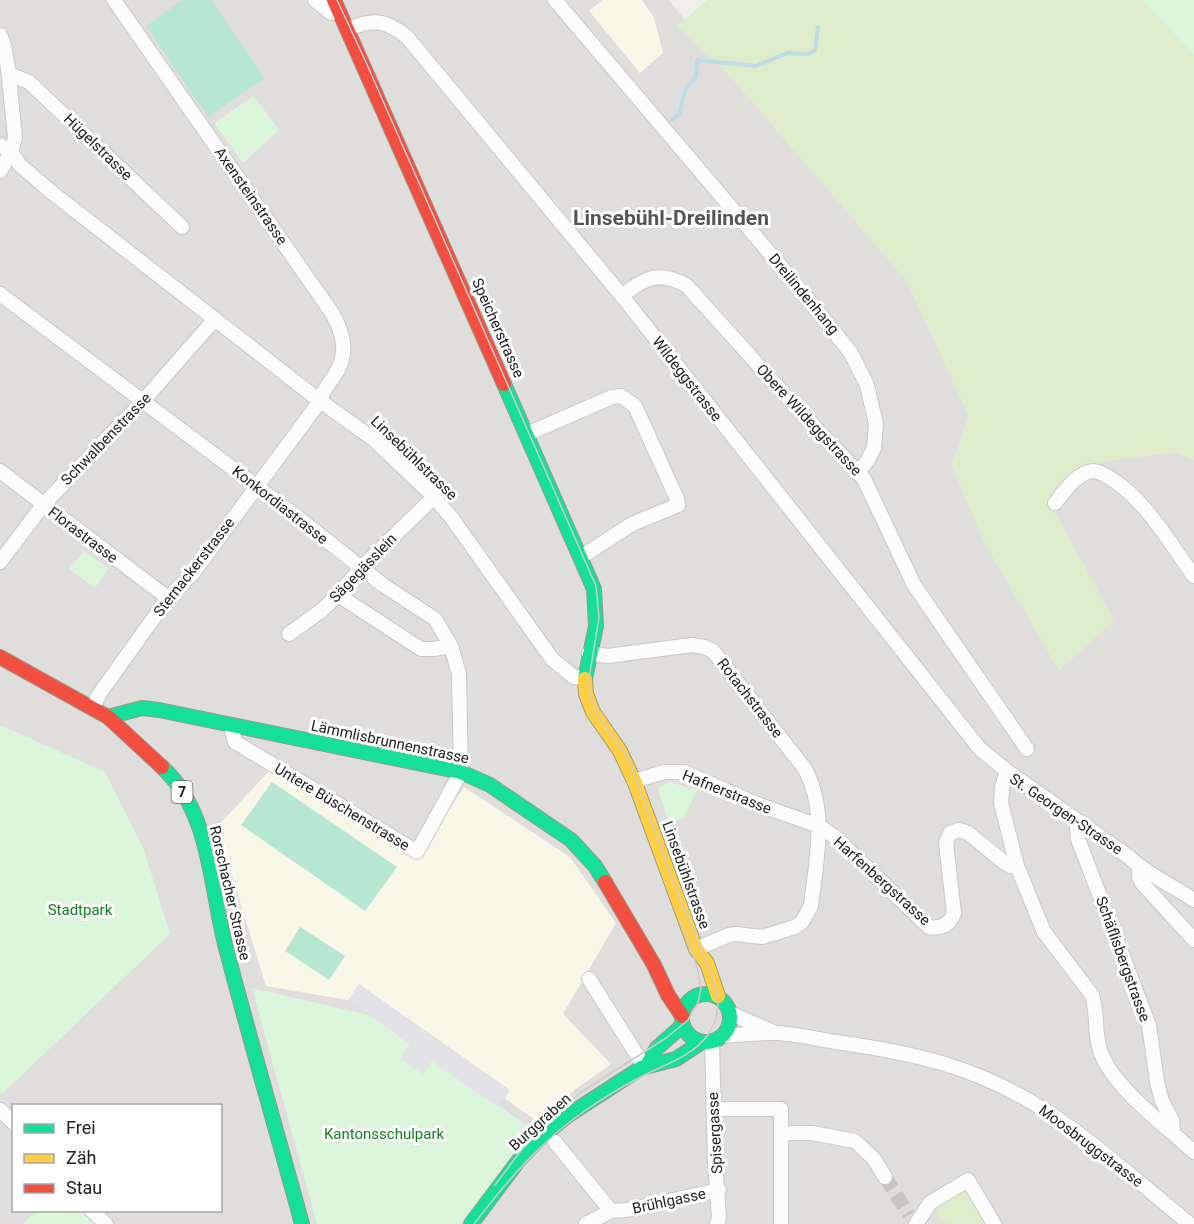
<svg xmlns="http://www.w3.org/2000/svg" width="1194" height="1224" font-family="Roboto,sans-serif">
<style>
.residential{fill:#dfdedc;fill-rule:evenodd}
.education{fill:#f8f7e8}
.grass{fill:#ddeccb}
.park{fill:#daf5da}
.pitch{fill:#b7e6d2}
.plaza{fill:#e2e1e5}
.lines{fill:none;stroke-linecap:round;stroke-linejoin:round}
.stream{stroke:#bfdbe3;stroke-width:4}
.street-tunnel{stroke:#c7c5c3;stroke-width:14;stroke-dasharray:14 7;stroke-linecap:butt}
.street-casing{stroke:#c9c8c7;stroke-width:16}
.fast-casing{stroke:#999a82;stroke-width:16}
.slow-casing{stroke:#999a82;stroke-width:16}
.jam-casing{stroke:#999a82;stroke-width:16}
.street{stroke:#fdfcfc;stroke-width:14}
.fast{stroke:#16e098;stroke-width:14}
.slow{stroke:#ffcf43;stroke-width:14}
.jam{stroke:#f24e42;stroke-width:14}
.tram{stroke:#ccc;stroke-width:1.5}
.labels{text-anchor:middle;stroke-width:6;stroke-linejoin:round;paint-order:stroke}
.shield{fill:#fff;stroke:#646464;stroke-width:1.5}
.shield-label{font-size:14px;font-weight:bold;fill:#222}
.street-label{font-size:15px;fill:#222;stroke:#fff}
.park-label{font-size:15px;fill:#0c8416;stroke:#fff}
.district-label{font-size:21px;font-weight:bold;fill:#555;stroke:#fff}
</style>
<rect width="100%" height="100%" fill="#f0eeeb"/>
<path class="residential" d="M 0,0 L 669,0 L 730,76 L 907,281 L 969,416 L 952,466 L 985,543 L 1059,670 L 1049,501 L 1085,464 L 1176,452 L 1194,460 L 1194,1224 L 0,1224 ZM 14,1106 L 220,1106 L 220,1210 L 14,1210 Z"/>
<g class="education">
<path d="M 602,0 L 642,0 L 654,18 L 663,53 L 640,73 L 589,11 Z"/>
<path d="M 270,770 L 418,856 L 464,787 L 570,857 L 616,923 L 563,1014 L 611,1064 L 534,1119 L 371,1004 L 266,986 L 217,827 Z"/>
</g>
<g class="grass">
<path d="M 707,0 L 1157,0 L 1194,40 L 1194,460 L 1176,452 L 1086,464 L 1049,501 L 1114,620 L 1059,671 L 985,543 L 952,466 L 969,416 L 907,281 L 730,76 L 677,26 Z"/>
<path d="M 966,1183 L 991,1224 L 949,1224 L 941,1221 L 932,1205 Z"/>
</g>
<g class="park">
<path d="M 1143,0 L 1194,0 L 1194,55 Z"/>
<path d="M 254,96 L 279,130 L 243,163 L 214,123 Z"/>
<path d="M 84,551 L 109,568 L 95,588 L 69,569 Z"/>
<path d="M 0,725 L 105,772 L 143,847 L 170,934 L 2,1094 L 0,1092 Z"/>
<path d="M 669,782 L 697,790 L 683,819 L 669,823 L 658,789 Z"/>
<path d="M 252,988 L 369,1015 L 535,1131 L 460,1224 L 317,1224 Z"/>
<path d="M 38,1210 L 82,1211 L 97,1224 L 22,1224 Z"/>
</g>
<g class="pitch">
<path d="M 183,0 L 211,0 L 265,78 L 208,117 L 146,26 Z"/>
<path d="M 272,782 L 397,867 L 365,911 L 241,825 Z"/>
<path d="M 300,927 L 345,956 L 329,980 L 285,951 Z"/>
</g>
<path class="plaza" d="M 359,984 L 510,1090 L 498,1107 L 432,1061 L 423,1074 L 400,1059 L 410,1044 L 348,1000 Z"/>
<g class="lines">
<path class="stream" d="M 672,120 L 679,114 L 686,88 L 696,77 L 697,60 L 756,66 L 787,53 L 808,54 L 815,50 L 818,27"/>
<path class="street-tunnel" d="M 885,1177 L 909,1215"/>
<g class="street-casing">
<g id="street">
<path d="M 315,0 L 331,13 L 339,11"/>
<path d="M 555,0 L 790,277 L 851,353 L 867,385 L 876,424 L 874,448 L 866,463 L 858,471"/>
<path d="M 348,29 C 373,19 385,19 407,37 L 622,296 L 980,749 L 1007,771 L 1129,857 C 1146,874 1173,886 1194,900"/>
<path d="M 0,35 L 4,45 L 8,68 L 15,137 L 11,152 L 0,171"/>
<path d="M 9,74 L 29,82 L 182,227"/>
<path d="M 0,145 L 11,152 L 20,165 L 50,191 L 320,401 L 372,438 L 429,492 L 451,517 L 552,659 L 574,677 L 585,678"/>
<path d="M 0,294 L 296,516 L 383,585 L 435,619 L 451,646 L 459,674 L 461,772 L 417,852 L 235,742 L 231,726"/>
<path d="M 622,296 C 644,277 661,270 687,286 L 797,408 L 864,479 L 914,585 L 1027,749"/>
<path d="M 527,434 L 612,397 L 621,396 L 635,406 L 677,499 L 678,505 L 632,524 L 581,557"/>
<path d="M 0,471 L 168,598"/>
<path d="M 1055,503 C 1064,492 1077,472 1093,471 C 1099,471 1105,475 1110,478 C 1147,501 1168,541 1194,576"/>
<path d="M 0,562 L 43,505 L 143,401 L 215,319"/>
<path d="M 338,595 L 421,649 L 434,649 L 451,646"/>
<path d="M 289,634 L 322,610 L 338,595 L 361,568 L 434,497"/>
<path d="M 589,653 L 607,656 L 692,645 L 704,647 L 713,651 L 805,769 C 828,812 816,860 811,906 L 802,922 L 795,927 L 762,937 L 736,934 L 729,935 L 696,949"/>
<path d="M 93,707 L 100,693 L 168,598 L 193,573 L 320,401 C 322,391 329,384 334,376 C 349,355 344,334 332,313 L 114,0"/>
<path d="M 1007,771 L 1002,788 L 1001,803 L 1017,866 L 1044,932 L 1092,995 C 1098,1013 1094,1032 1100,1050 C 1112,1087 1165,1125 1194,1152"/>
<path d="M 634,781 L 664,772 L 684,772 L 754,803 L 819,826 L 835,837 L 929,927 C 941,929 950,925 954,913 L 946,843 L 950,833 L 959,830 L 968,833 L 1005,863 L 1010,866 L 1017,866"/>
<path d="M 1081,822 L 1077,830 L 1078,839 L 1149,1025 L 1157,1082 L 1162,1101 L 1172,1120 L 1173,1132"/>
<path d="M 1139,867 L 1139,876 L 1142,883 L 1194,940"/>
<path d="M 589,979 L 644,1066"/>
<path d="M 730,1013 L 773,1032"/>
<path d="M 722,1036 C 739,1035 756,1033 773,1033 C 793,1033 816,1039 836,1042 C 915,1053 978,1067 1046,1111 C 1097,1144 1143,1186 1190,1224"/>
<path d="M 712,1042 L 715,1160 L 719,1218 L 717,1224"/>
<path d="M 713,1109 L 781,1109 L 781,1224"/>
<path d="M 0,1110 L 14,1123"/>
<path d="M 781,1133 L 812,1133 L 855,1141 L 874,1159 L 885,1177"/>
<path d="M 555,1142 L 611,1211"/>
<path d="M 91,1210 L 106,1224"/>
<path d="M 586,1224 L 611,1211 L 627,1210 L 719,1190"/>
<path d="M 916,1224 L 930,1203 L 968,1180 L 994,1224"/>
</g>
</g>
<g class="fast-casing">
<g id="fast">
<path d="M 504,384 L 594,589 L 596,626 L 585,679"/>
<path d="M 108,717 L 142,708 L 159,710 L 461,772 L 490,785 L 571,840 L 595,866 L 605,882"/>
<path d="M 162,767 C 211,812 210,888 226,948 C 250,1040 277,1132 302,1224"/>
<circle cx="706" cy="1018" r="24"/>
<path d="M 648,1064 L 657,1048 L 683,1025"/>
<path d="M 471,1224 L 519,1160 L 539,1139 L 567,1116 L 641,1068 L 676,1059 L 702,1042"/>
</g>
</g>
<g class="slow-casing">
<path id="slow" d="M 585,679 L 586,694 L 593,712 L 620,751 L 635,783 L 696,949 L 707,963 L 718,996"/>
</g>
<g class="jam-casing">
<g id="jam">
<path d="M 334,0 L 504,384"/>
<path d="M 0,657 L 108,717 L 162,767"/>
<path d="M 605,882 L 654,965 L 668,995 L 682,1016"/>
</g>
</g>
<use href="#street" class="street"/>
<use href="#fast" class="fast"/>
<use href="#slow" class="slow"/>
<use href="#jam" class="jam"/>
<g class="tram">
<path d="M 337,0 L 365,60 L 596,586 L 599,618 L 589,678 L 590,697 L 601,722 L 625,753 L 632,768 L 673,882 L 713,979 C 720,1000 720,1018 707,1036 C 692,1057 660,1066 637,1079 C 620,1088 603,1098 586,1110 C 542,1140 507,1181 474,1224"/>
<path d="M 495,1185 L 523,1148 L 551,1117 L 580,1093 L 666,1038 L 688,1020 L 698,1003 L 701,988 L 697,967 L 681,920"/>
</g>
</g>
<g class="labels">
<rect class="shield" x="171.5" y="781" width="21" height="22" rx="4.5"/>
<g class="shield-label">
<text x="182" y="797">7</text>
</g>
<g class="street-label">
<text transform="translate(98 147) rotate(44)" y="5">Hügelstrasse</text>
<text transform="translate(251 196) rotate(55)" y="5">Axensteinstrasse</text>
<text transform="translate(804 294) rotate(50)" y="5">Dreilindenhang</text>
<text transform="translate(498 328) rotate(66)" y="5">Speicherstrasse</text>
<text transform="translate(687 379) rotate(52)" y="5">Wildeggstrasse</text>
<text transform="translate(809 420) rotate(47)" y="5">Obere Wildeggstrasse</text>
<text transform="translate(106 439) rotate(-46)" y="5">Schwalbenstrasse</text>
<text transform="translate(414 458) rotate(44)" y="5">Linsebühlstrasse</text>
<text transform="translate(280 505) rotate(38)" y="5">Konkordiastrasse</text>
<text transform="translate(83 535) rotate(37)" y="5">Florastrasse</text>
<text transform="translate(194 567) rotate(-52)" y="5">Sternackerstrasse</text>
<text transform="translate(363 568) rotate(-46)" y="5">Sägegässlein</text>
<text transform="translate(750 698) rotate(52)" y="5">Rotachstrasse</text>
<text transform="translate(390 742) rotate(12)" y="5">Lämmlisbrunnenstrasse</text>
<text transform="translate(727 792) rotate(22)" y="5">Hafnerstrasse</text>
<text transform="translate(342 807) rotate(31)" y="5">Untere Büschenstrasse</text>
<text transform="translate(1066 814) rotate(34)" y="5">St. Georgen-Strasse</text>
<text transform="translate(686 875) rotate(70)" y="5">Linsebühlstrasse</text>
<text transform="translate(882 881) rotate(42)" y="5">Harfenbergstrasse</text>
<text transform="translate(230 893) rotate(77)" y="5">Rorschacher Strasse</text>
<text transform="translate(1123 959) rotate(70)" y="5">Schäflisbergstrasse</text>
<text transform="translate(540 1122) rotate(-42)" y="5">Burggraben</text>
<text transform="translate(715 1133) rotate(-93)" y="5">Spisergasse</text>
<text transform="translate(1091 1146) rotate(37)" y="5">Moosbruggstrasse</text>
<text transform="translate(669 1201) rotate(-12)" y="5">Brühlgasse</text>
</g>
<g class="park-label">
<text x="80" y="915">Stadtpark</text>
<text x="384" y="1139">Kantonsschulpark</text>
</g>
<g class="district-label">
<text x="671" y="225">Linsebühl-Dreilinden</text>
</g>
</g>
<rect x="12" y="1104" width="210" height="108" fill="#ffffff" stroke="#a7a7a7" stroke-width="1.5"/>
<rect x="24" y="1124" width="30" height="9" fill="#16e098" stroke="#a7a7a7" stroke-width="1.5"/>
<text x="66" y="1134" font-size="18" fill="#222222">Frei</text>
<rect x="24" y="1154" width="30" height="9" fill="#ffcf43" stroke="#a7a7a7" stroke-width="1.5"/>
<text x="66" y="1164" font-size="18" fill="#222222">Zäh</text>
<rect x="24" y="1184" width="30" height="9" fill="#f24e42" stroke="#a7a7a7" stroke-width="1.5"/>
<text x="66" y="1194" font-size="18" fill="#222222">Stau</text>
</svg>
